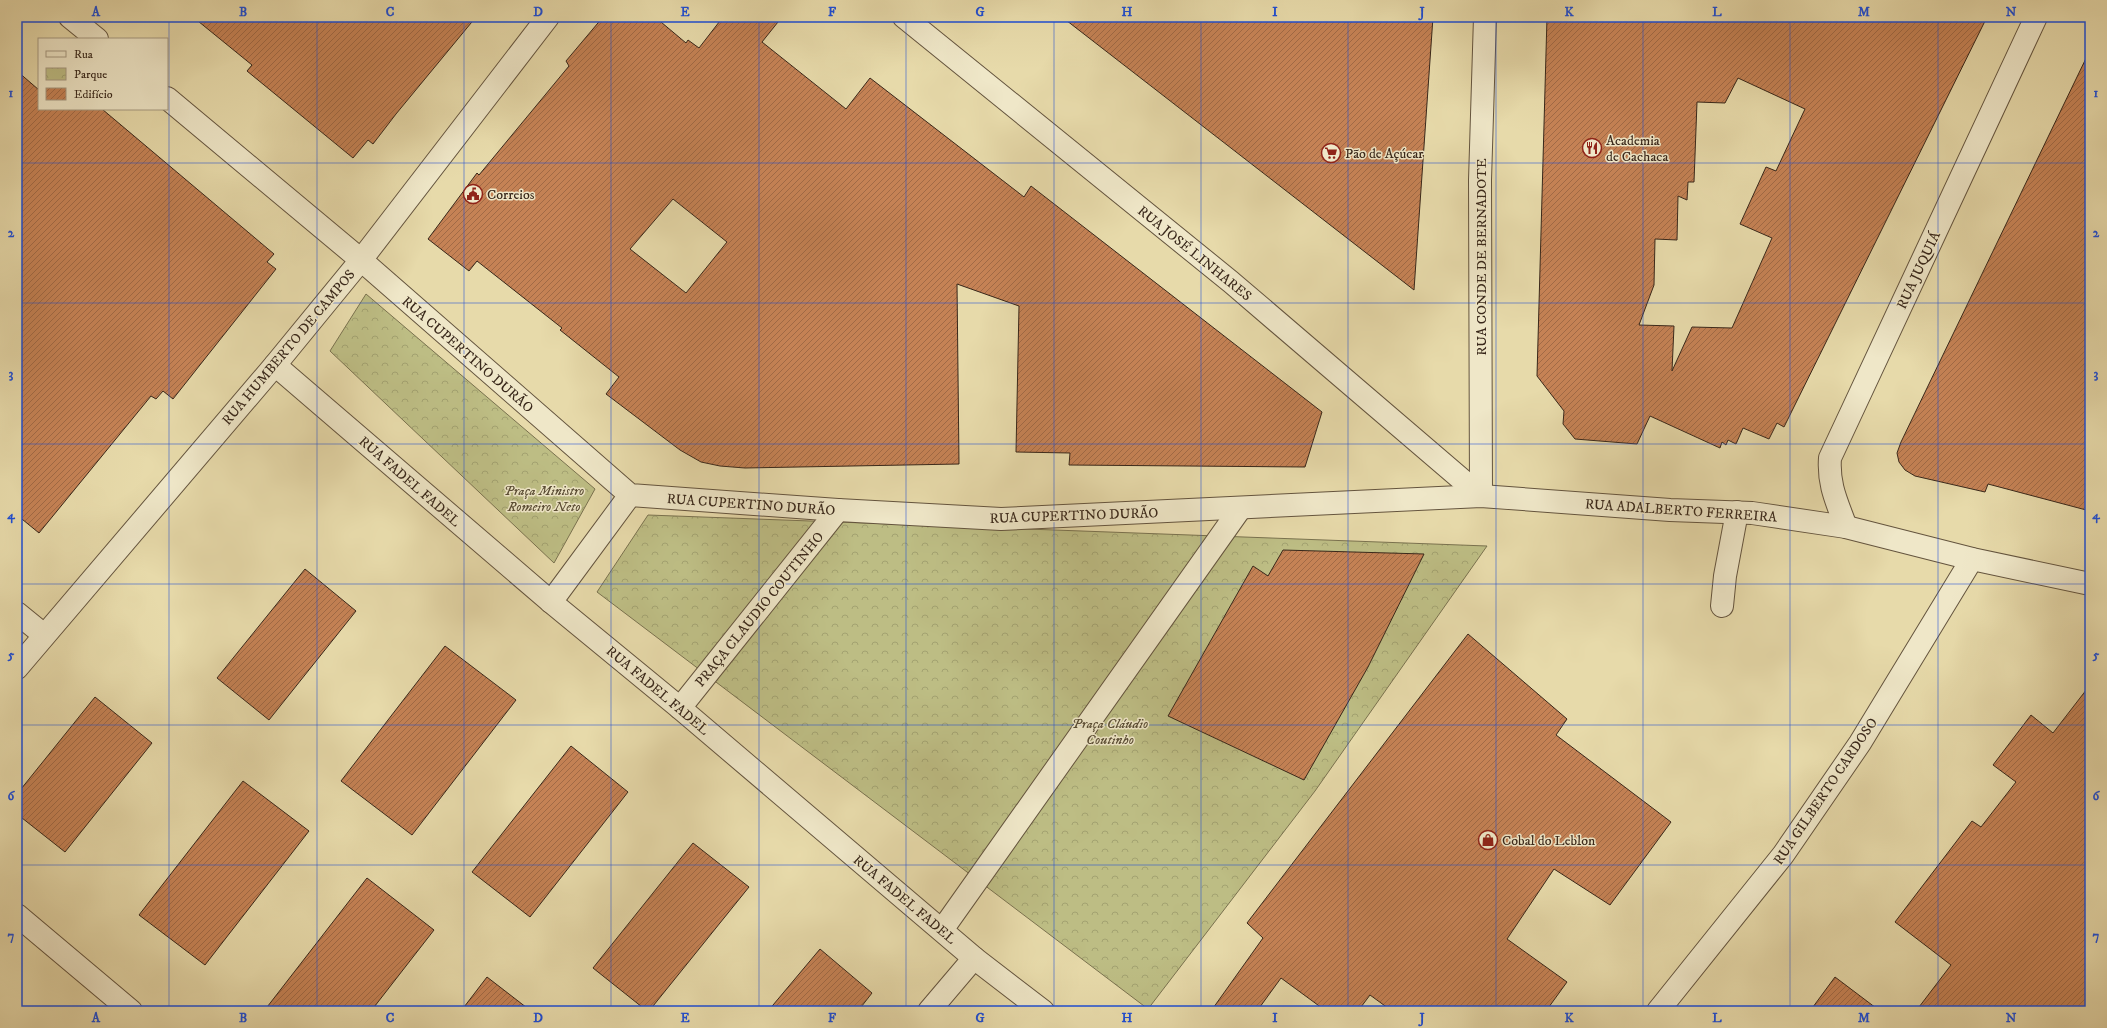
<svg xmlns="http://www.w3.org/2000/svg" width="2107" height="1028" font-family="'IM FELL DW Pica',serif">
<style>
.park{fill:url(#park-crowns);stroke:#7a724f}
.building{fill:url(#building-hatch);stroke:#38271a;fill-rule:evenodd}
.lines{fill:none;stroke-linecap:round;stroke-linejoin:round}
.minor-casing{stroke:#64543e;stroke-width:24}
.minor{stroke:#efe7c8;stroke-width:22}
.grid{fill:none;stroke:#1d4ed8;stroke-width:1;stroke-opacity:0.55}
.labels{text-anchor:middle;stroke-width:3;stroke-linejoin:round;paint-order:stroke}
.poi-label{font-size:14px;fill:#38271a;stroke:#efe7c8;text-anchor:start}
.street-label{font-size:14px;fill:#38271a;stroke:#efe7c8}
.park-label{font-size:14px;font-style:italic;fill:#594c34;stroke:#efe7c8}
.neatline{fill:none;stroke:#1d4ed8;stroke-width:1.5}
.grid-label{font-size:13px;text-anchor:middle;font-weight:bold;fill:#1d4ed8}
</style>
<defs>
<pattern id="park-crowns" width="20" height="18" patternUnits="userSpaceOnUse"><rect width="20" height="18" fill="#bdbd84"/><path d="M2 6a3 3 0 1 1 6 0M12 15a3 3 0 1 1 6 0" fill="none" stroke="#a3a271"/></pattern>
<pattern id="building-hatch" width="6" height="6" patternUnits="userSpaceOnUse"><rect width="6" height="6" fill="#c58255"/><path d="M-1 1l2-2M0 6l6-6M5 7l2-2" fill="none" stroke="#a16a46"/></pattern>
</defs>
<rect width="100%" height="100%" fill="#e7daaa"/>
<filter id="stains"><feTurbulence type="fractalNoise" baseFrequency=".005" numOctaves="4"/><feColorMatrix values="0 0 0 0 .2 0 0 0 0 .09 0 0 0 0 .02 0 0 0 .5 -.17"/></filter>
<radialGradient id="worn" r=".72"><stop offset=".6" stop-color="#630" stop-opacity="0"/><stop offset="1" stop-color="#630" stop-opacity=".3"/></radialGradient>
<g class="park">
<path d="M 366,294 L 595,489 L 554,563 L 330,351 Z"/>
<path d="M 648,515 L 1487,546 L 1315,791 L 1148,1009 L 597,592 Z"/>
</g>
<g class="building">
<path d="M 193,17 L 476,17 L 396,114 L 373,144 L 368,140 L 353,158 L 247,71 L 252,65 Z"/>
<path d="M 603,17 L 655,17 L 686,43 L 688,40 L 699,48 L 723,17 L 782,17 L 762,42 L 846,109 L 870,78 L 1024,197 L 1031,186 L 1322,412 L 1305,467 L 1069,465 L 1070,453 L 1016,452 L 1019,306 L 957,284 L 959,464 L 745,468 L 720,466 L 701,462 L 680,450 L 606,394 L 619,377 L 560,330 L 562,328 L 477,261 L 469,271 L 428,239 L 477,173 L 479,175 L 569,66 L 566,61 ZM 673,199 L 727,242 L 686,293 L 630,249 Z"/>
<path d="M 1062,17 L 1433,17 L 1414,290 Z"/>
<path d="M 1547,17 L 1987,17 L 1784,427 L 1777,423 L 1769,439 L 1743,428 L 1736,444 L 1728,440 L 1726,445 L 1722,442 L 1720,448 L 1650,416 L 1637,444 L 1575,439 L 1563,424 L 1564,411 L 1537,376 ZM 1738,78 L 1805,109 L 1776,171 L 1766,167 L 1740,224 L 1772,238 L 1732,328 L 1692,327 L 1672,371 L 1674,326 L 1639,325 L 1654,285 L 1655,239 L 1677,240 L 1678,196 L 1687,200 L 1688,182 L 1694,182 L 1697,102 L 1725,103 Z"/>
<path d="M 2090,50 L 2090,511 L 1988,484 L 1985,492 L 1915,476 L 1905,470 L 1899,462 L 1897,453 L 1901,442 Z"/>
<path d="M 17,71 L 39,90 L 39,109 L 102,109 L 274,254 L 267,262 L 276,269 L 173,399 L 163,391 L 156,399 L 151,396 L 39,533 L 17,515 Z"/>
<path d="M 1283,550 L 1424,554 L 1368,667 L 1304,780 L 1168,716 L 1253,566 L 1268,576 Z"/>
<path d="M 305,569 L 356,611 L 269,720 L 217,678 Z"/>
<path d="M 1468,634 L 1567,719 L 1556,735 L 1671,822 L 1610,905 L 1554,869 L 1507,939 L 1567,982 L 1546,1011 L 1392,1011 L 1370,995 L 1358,1011 L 1326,1011 L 1281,978 L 1257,1011 L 1211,1011 L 1263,938 L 1247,923 Z"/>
<path d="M 445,646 L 516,700 L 412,835 L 341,781 Z"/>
<path d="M 2090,685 L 2090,1011 L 1916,1011 L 1951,965 L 1895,922 L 1972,821 L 1981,827 L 2016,782 L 1993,765 L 2031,715 L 2053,733 Z"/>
<path d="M 95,697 L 152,743 L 65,852 L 17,814 L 17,794 Z"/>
<path d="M 571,746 L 628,792 L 530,917 L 472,872 Z"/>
<path d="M 243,781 L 309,831 L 205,965 L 139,915 Z"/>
<path d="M 693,843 L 749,887 L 649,1011 L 647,1011 L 593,968 Z"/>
<path d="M 367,878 L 434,930 L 371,1011 L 264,1011 Z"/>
<path d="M 820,949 L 872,993 L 858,1011 L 768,1011 Z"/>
<path d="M 487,977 L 531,1011 L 461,1011 Z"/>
<path d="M 1835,977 L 1880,1011 L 1810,1011 Z"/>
</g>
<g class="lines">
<g class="minor-casing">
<g id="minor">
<path d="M 70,17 L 97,39"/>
<path d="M 904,17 L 1231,282 L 1481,496"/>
<path d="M 167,98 L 361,260 L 630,495 L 838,510 L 1001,519 L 1481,496 L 1670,510 L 1752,513 L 1846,527 L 1972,559 L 2090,584"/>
<path d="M 275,365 L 551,602 L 680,708 L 974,958 L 1043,1011"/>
<path d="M 1481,496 L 1480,180 L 1485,17"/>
<path d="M 1846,527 C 1837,502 1828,485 1830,458 L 2036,17"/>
<path d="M 551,602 L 630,495"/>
<path d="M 1722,606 L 1725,576 L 1737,512"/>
<path d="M 17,613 L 44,635"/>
<path d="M 17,668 L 275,365 L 361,260 L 548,17"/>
<path d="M 680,708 L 838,510"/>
<path d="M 17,915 L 131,1011"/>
<path d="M 942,930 L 1240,509"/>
<path d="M 929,1011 L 974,958"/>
<path d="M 1658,1011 L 1783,855 L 1860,743 L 1972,559"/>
</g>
</g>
<use href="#minor" class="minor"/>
</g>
<path class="grid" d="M 169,17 L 169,1011M 317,17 L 317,1011M 464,17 L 464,1011M 611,17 L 611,1011M 759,17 L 759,1011M 906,17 L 906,1011M 1054,17 L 1054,1011M 1201,17 L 1201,1011M 1348,17 L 1348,1011M 1496,17 L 1496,1011M 1643,17 L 1643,1011M 1790,17 L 1790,1011M 1938,17 L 1938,1011M 17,163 L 2090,163M 17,303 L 2090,303M 17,444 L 2090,444M 17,584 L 2090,584M 17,725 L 2090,725M 17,865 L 2090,865"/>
<defs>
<g id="restaurant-ring" transform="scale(1)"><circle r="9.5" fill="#efe7c8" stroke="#8f2418" stroke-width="1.5"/><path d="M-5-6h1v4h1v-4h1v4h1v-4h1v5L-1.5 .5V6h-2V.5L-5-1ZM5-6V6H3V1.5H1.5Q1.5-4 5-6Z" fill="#8f2418"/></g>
<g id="supermarket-ring" transform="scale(1)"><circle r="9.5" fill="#efe7c8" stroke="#8f2418" stroke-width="1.5"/><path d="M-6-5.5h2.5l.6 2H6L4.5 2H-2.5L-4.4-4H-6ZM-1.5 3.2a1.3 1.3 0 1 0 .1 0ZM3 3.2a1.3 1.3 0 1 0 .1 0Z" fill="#8f2418"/></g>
<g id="civic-ring" transform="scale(1)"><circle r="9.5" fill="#efe7c8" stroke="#8f2418" stroke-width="1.5"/><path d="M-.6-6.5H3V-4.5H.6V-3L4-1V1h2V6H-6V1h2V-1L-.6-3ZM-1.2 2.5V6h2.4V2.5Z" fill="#8f2418"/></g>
<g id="shop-ring" transform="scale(1)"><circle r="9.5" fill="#efe7c8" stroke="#8f2418" stroke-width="1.5"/><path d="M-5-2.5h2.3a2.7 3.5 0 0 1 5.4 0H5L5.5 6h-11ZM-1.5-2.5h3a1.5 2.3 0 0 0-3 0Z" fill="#8f2418"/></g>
</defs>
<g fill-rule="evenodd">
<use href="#restaurant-ring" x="1592" y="148"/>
<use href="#supermarket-ring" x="1331" y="153"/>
<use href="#civic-ring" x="473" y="194"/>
<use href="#shop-ring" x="1488" y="840"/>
</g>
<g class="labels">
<g class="poi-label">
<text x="1606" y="145">Academia<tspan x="1606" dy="16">de Cachaca</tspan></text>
<text x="1345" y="158">Pão de Açúcar</text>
<text x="487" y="199">Correios</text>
<text x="1502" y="845">Cobal do Leblon</text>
</g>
<g class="street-label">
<text transform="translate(1195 253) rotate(39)" y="5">RUA JOSÉ LINHARES</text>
<text transform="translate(1481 257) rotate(-90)" y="5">RUA CONDE DE BERNADOTE</text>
<text transform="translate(1918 270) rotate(-65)" y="5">RUA JUQUIÁ</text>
<text transform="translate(288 347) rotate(-50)" y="5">RUA HUMBERTO DE CAMPOS</text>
<text transform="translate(468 354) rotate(41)" y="5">RUA CUPERTINO DURÃO</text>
<text transform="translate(410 481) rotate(41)" y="5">RUA FADEL FADEL</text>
<text transform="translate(751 504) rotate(4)" y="5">RUA CUPERTINO DURÃO</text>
<text transform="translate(1681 510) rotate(4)" y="5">RUA ADALBERTO FERREIRA</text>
<text transform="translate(1074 515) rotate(-2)" y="5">RUA CUPERTINO DURÃO</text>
<text transform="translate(759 609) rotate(-51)" y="5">PRAÇA CLAUDIO COUTINHO</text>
<text transform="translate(658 690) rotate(40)" y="5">RUA FADEL FADEL</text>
<text transform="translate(1825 791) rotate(-56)" y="5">RUA GILBERTO CARDOSO</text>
<text transform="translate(905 899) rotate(40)" y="5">RUA FADEL FADEL</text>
</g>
<g class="park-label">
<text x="544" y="495">Praça Ministro<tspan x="544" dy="16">Romeiro Neto</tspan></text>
<text x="1110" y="728">Praça Cláudio<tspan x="1110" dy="16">Coutinho</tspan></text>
</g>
</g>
<rect width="2107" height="1028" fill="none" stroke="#e7daaa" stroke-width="44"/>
<rect x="38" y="38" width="130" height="72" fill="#efe7c8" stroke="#a69a82"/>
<rect x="46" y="51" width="20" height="6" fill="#efe7c8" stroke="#a69a82"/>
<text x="74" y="58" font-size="12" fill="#38271a">Rua</text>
<rect x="46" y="68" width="20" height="12" fill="url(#park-crowns)" stroke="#a69a82"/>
<text x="74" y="78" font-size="12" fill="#38271a">Parque</text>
<rect x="46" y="88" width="20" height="12" fill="url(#building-hatch)" stroke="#a69a82"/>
<text x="74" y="98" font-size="12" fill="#38271a">Edifício</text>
<rect x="22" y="22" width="2063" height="984" class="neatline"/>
<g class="grid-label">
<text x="96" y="16">A</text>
<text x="243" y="16">B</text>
<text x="390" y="16">C</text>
<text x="538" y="16">D</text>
<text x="685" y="16">E</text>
<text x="832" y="16">F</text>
<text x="980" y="16">G</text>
<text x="1127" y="16">H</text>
<text x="1275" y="16">I</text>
<text x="1422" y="16">J</text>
<text x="1569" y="16">K</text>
<text x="1717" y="16">L</text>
<text x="1864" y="16">M</text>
<text x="2011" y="16">N</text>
<text x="11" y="97">1</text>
<text x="2096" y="97">1</text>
<text x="11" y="237">2</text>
<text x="2096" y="237">2</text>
<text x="11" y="378">3</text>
<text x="2096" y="378">3</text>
<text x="11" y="519">4</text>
<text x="2096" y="519">4</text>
<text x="11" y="659">5</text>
<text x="2096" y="659">5</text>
<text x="11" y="800">6</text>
<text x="2096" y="800">6</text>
<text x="11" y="940">7</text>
<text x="2096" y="940">7</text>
<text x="96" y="1022">A</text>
<text x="243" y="1022">B</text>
<text x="390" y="1022">C</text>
<text x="538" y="1022">D</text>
<text x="685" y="1022">E</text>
<text x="832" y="1022">F</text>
<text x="980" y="1022">G</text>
<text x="1127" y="1022">H</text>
<text x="1275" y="1022">I</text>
<text x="1422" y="1022">J</text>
<text x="1569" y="1022">K</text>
<text x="1717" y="1022">L</text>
<text x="1864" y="1022">M</text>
<text x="2011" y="1022">N</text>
</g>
<rect width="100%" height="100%" filter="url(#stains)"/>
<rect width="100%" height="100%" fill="url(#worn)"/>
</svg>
